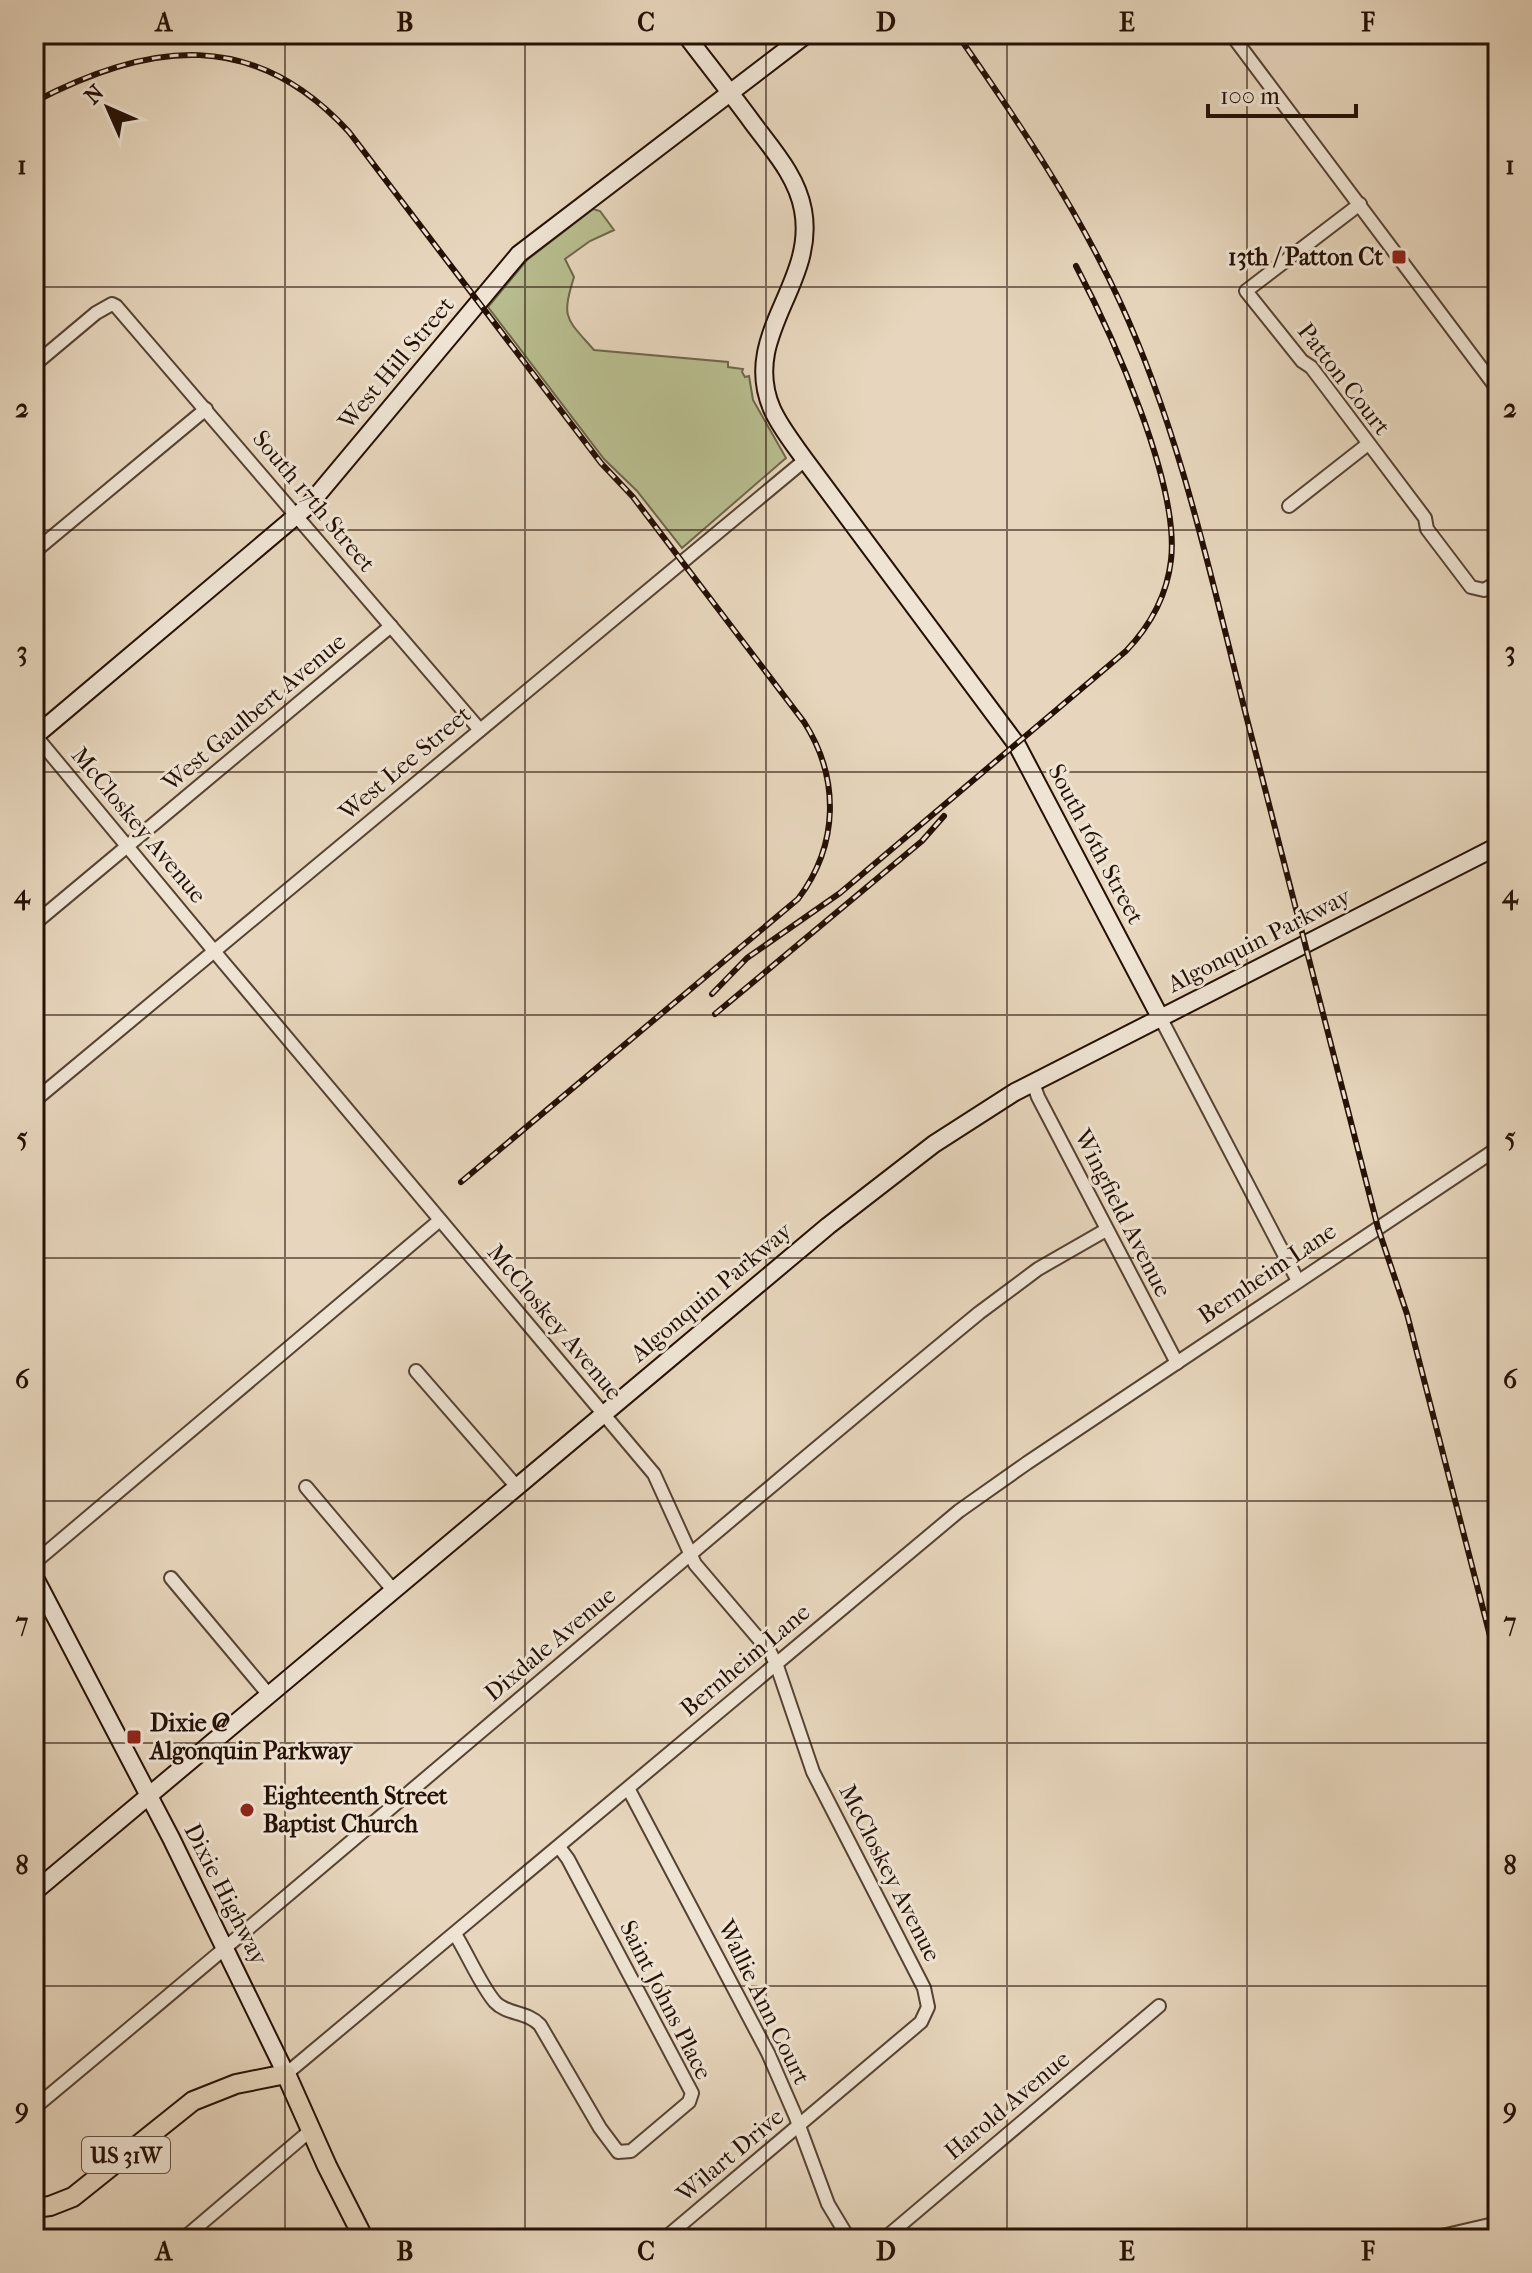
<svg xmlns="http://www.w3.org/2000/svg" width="1532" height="2273" font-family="'IM FELL French Canon',serif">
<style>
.green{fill:#b8bd8f;stroke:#6e664a;stroke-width:2}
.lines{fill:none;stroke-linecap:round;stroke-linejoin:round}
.street-casing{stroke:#564233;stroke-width:16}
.secondary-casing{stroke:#251005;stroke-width:20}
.primary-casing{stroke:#251005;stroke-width:22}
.street{stroke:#efe4d4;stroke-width:12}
.secondary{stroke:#efe4d4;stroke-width:16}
.primary{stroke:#e7d6bd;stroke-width:18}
.rail-casing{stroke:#251005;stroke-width:6}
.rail{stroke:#efe4d4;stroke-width:3;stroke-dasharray:9;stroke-linecap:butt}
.grid{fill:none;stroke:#251005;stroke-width:2;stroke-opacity:0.55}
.poi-dot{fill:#8f2418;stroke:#efe4d4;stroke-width:3}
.labels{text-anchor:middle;stroke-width:6;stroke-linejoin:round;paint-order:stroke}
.shield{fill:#efe4d4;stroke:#625043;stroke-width:2}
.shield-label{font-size:22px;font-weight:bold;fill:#251005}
.poi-label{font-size:24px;font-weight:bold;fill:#251005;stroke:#efe4d4;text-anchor:start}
.street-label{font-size:24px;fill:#251005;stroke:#efe4d4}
.neatline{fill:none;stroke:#251005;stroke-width:3}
.grid-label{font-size:26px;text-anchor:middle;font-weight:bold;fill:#251005}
</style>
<rect width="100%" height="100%" fill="#e7d6bd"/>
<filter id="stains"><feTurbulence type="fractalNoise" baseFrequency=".0025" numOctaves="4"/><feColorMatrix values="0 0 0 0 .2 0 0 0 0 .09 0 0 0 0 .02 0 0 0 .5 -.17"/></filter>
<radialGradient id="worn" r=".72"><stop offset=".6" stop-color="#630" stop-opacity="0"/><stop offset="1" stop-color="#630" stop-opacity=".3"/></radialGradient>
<path class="green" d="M 593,209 L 600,211 L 614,230 L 590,241 L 565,259 L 574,277 C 561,319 566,318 594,350 L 728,362 L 728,367 L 743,369 L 742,372 L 745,377 L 749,376 L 753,400 L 786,458 L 682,548 L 637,491 L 604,459 L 488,307 L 527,260 Z"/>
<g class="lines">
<g class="street-casing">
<g id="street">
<path d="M 1231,34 L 1498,390"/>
<path d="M 1496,34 L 1498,37"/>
<path d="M 1360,204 L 1246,291 L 1302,361 L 1311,367 L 1327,388 L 1425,518 L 1427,529 L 1471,587 L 1484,590 L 1498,582"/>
<path d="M 34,365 L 96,313 L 112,304 L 116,306 L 480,730"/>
<path d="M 1289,506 L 1368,444"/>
<path d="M 34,552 L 206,409"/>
<path d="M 34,734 L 224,963 L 654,1474 L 695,1564 L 770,1652 L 777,1666 L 813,1772 L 924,1988 L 928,2007 L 921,2022 L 664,2239"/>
<path d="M 34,924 L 391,626"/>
<path d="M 1160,1017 L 1298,1281"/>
<path d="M 1033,1083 L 1038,1097 L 1177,1363"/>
<path d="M 34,1101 L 805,460"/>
<path d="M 416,1371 L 517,1487"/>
<path d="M 306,1487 L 394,1591"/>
<path d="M 34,1563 L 440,1220"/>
<path d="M 171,1578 L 269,1695"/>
<path d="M 629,1790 L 768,2053 L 795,2115 L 828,2204 L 849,2239"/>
<path d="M 455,1934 C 467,1953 481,1986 495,2002 C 507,2015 527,2011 540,2025 L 600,2128 L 618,2152 L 631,2151 L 689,2102 L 692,2093 L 568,1859 L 559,1847"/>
<path d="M 286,2074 L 959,1511 L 1027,1463 L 1498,1148"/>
<path d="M 34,2108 C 351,1845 661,1575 979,1313 L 1038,1269 L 1106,1230"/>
<path d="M 183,2239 L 311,2130"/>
<path d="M 884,2239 L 1159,2006"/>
<path d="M 1429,2239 L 1498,2223"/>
</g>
</g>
<g class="secondary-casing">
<g id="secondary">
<path d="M 685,34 C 707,63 730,92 752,122 C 772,149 797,176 803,210 C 817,284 740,335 772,409 C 780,427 793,443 805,460 L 1017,745 L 1160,1017"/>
<path d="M 34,737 L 309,505 L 519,254 L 807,34"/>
<path d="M 34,1576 L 171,1838 L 286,2074"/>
<path d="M 34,1892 L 828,1226 L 934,1144 L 1015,1092 L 1498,846"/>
</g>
</g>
<g class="primary-casing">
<path id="primary" d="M 34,2208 L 50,2206 L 73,2197 L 193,2101 L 236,2084 L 286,2074 L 327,2166 L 364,2239"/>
</g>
<use href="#street" class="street"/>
<use href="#secondary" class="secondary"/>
<use href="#primary" class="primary"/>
<g class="rail-casing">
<g id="rail">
<path d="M 957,34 C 1017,120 1076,206 1120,302 C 1181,434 1211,578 1247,719 C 1290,888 1335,1058 1378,1228 L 1407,1314 L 1498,1667"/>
<path d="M 34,102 C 150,41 254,28 349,132 L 601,463 L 633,497 L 804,722 C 840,778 839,845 798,899 L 461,1182"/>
<path d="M 712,994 L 747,958 L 840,893 L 1126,651 C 1150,626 1167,595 1171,560 C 1180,485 1112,334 1076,266"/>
<path d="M 715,1014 L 922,841 L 944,816"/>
</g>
</g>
<use href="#rail" class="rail"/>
</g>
<path class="grid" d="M 285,34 L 285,2239M 525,34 L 525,2239M 766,34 L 766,2239M 1007,34 L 1007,2239M 1247,34 L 1247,2239M 34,287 L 1498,287M 34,530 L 1498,530M 34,772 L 1498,772M 34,1015 L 1498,1015M 34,1258 L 1498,1258M 34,1501 L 1498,1501M 34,1743 L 1498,1743M 34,1986 L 1498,1986"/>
<g class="poi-dot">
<rect x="1391" y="249" width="16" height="16" rx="4"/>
<rect x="126" y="1729" width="16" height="16" rx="4"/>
<circle cx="247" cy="1810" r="8"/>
</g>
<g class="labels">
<rect class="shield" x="82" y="2137" width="88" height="36" rx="6"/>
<g class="shield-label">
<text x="126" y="2163">US 31W</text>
</g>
<g class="poi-label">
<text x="1383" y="265" text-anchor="end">13th / Patton Ct</text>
<text x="150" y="1731">Dixie @<tspan x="150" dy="28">Algonquin Parkway</tspan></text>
<text x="263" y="1804">Eighteenth Street<tspan x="263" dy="28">Baptist Church</tspan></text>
</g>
<g class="street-label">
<text transform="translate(396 363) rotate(-50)" y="8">West Hill Street</text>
<text transform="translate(1344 379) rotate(52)" y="8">Patton Court</text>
<text transform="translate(314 501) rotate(50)" y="8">South 17th Street</text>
<text transform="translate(254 712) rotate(-40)" y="8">West Gaulbert Avenue</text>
<text transform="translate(405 763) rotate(-40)" y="8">West Lee Street</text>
<text transform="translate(139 825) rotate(50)" y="8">McCloskey Avenue</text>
<text transform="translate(1096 844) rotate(62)" y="8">South 16th Street</text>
<text transform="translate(1259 940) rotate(-27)" y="8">Algonquin Parkway</text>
<text transform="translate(1123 1213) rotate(63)" y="8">Wingfield Avenue</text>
<text transform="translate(1267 1273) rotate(-34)" y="8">Bernheim Lane</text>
<text transform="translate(711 1292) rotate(-40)" y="8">Algonquin Parkway</text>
<text transform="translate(555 1322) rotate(50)" y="8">McCloskey Avenue</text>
<text transform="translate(550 1644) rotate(-40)" y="8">Dixdale Avenue</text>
<text transform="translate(745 1660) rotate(-40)" y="8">Bernheim Lane</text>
<text transform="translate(890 1873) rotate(63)" y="8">McCloskey Avenue</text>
<text transform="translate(226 1894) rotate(63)" y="8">Dixie Highway</text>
<text transform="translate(666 2000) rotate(63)" y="8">Saint Johns Place</text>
<text transform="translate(764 2002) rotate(64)" y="8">Wallie Ann Court</text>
<text transform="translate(1007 2105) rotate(-40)" y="8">Harold Avenue</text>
<text transform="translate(730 2155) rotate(-40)" y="8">Wilart Drive</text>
</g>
</g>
<rect width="1532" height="2273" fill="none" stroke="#e7d6bd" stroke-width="88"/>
<g transform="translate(108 108) rotate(315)" stroke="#efe4d4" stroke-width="6" paint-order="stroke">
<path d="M0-6L14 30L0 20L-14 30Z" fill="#251005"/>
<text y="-12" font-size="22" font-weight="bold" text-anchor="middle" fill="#251005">N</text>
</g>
<path d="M1208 104v12h148v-12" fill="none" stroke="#251005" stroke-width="4"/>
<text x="1220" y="104" font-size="24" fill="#251005" stroke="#efe4d4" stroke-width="6" paint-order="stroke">100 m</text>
<rect x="44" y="44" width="1444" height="2185" class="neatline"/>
<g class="grid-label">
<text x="164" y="31">A</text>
<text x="405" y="31">B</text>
<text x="646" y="31">C</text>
<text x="886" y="31">D</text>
<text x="1127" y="31">E</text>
<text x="1368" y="31">F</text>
<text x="22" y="174">1</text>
<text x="1510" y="174">1</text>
<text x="22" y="417">2</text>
<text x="1510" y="417">2</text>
<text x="22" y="660">3</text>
<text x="1510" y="660">3</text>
<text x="22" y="903">4</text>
<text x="1510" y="903">4</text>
<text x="22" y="1146">5</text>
<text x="1510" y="1146">5</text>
<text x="22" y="1388">6</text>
<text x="1510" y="1388">6</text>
<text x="22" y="1631">7</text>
<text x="1510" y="1631">7</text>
<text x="22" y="1874">8</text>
<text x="1510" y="1874">8</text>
<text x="22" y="2117">9</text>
<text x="1510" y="2117">9</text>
<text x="164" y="2260">A</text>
<text x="405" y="2260">B</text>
<text x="646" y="2260">C</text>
<text x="886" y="2260">D</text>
<text x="1127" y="2260">E</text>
<text x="1368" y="2260">F</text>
</g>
<rect width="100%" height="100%" filter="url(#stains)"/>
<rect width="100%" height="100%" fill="url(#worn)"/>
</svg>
